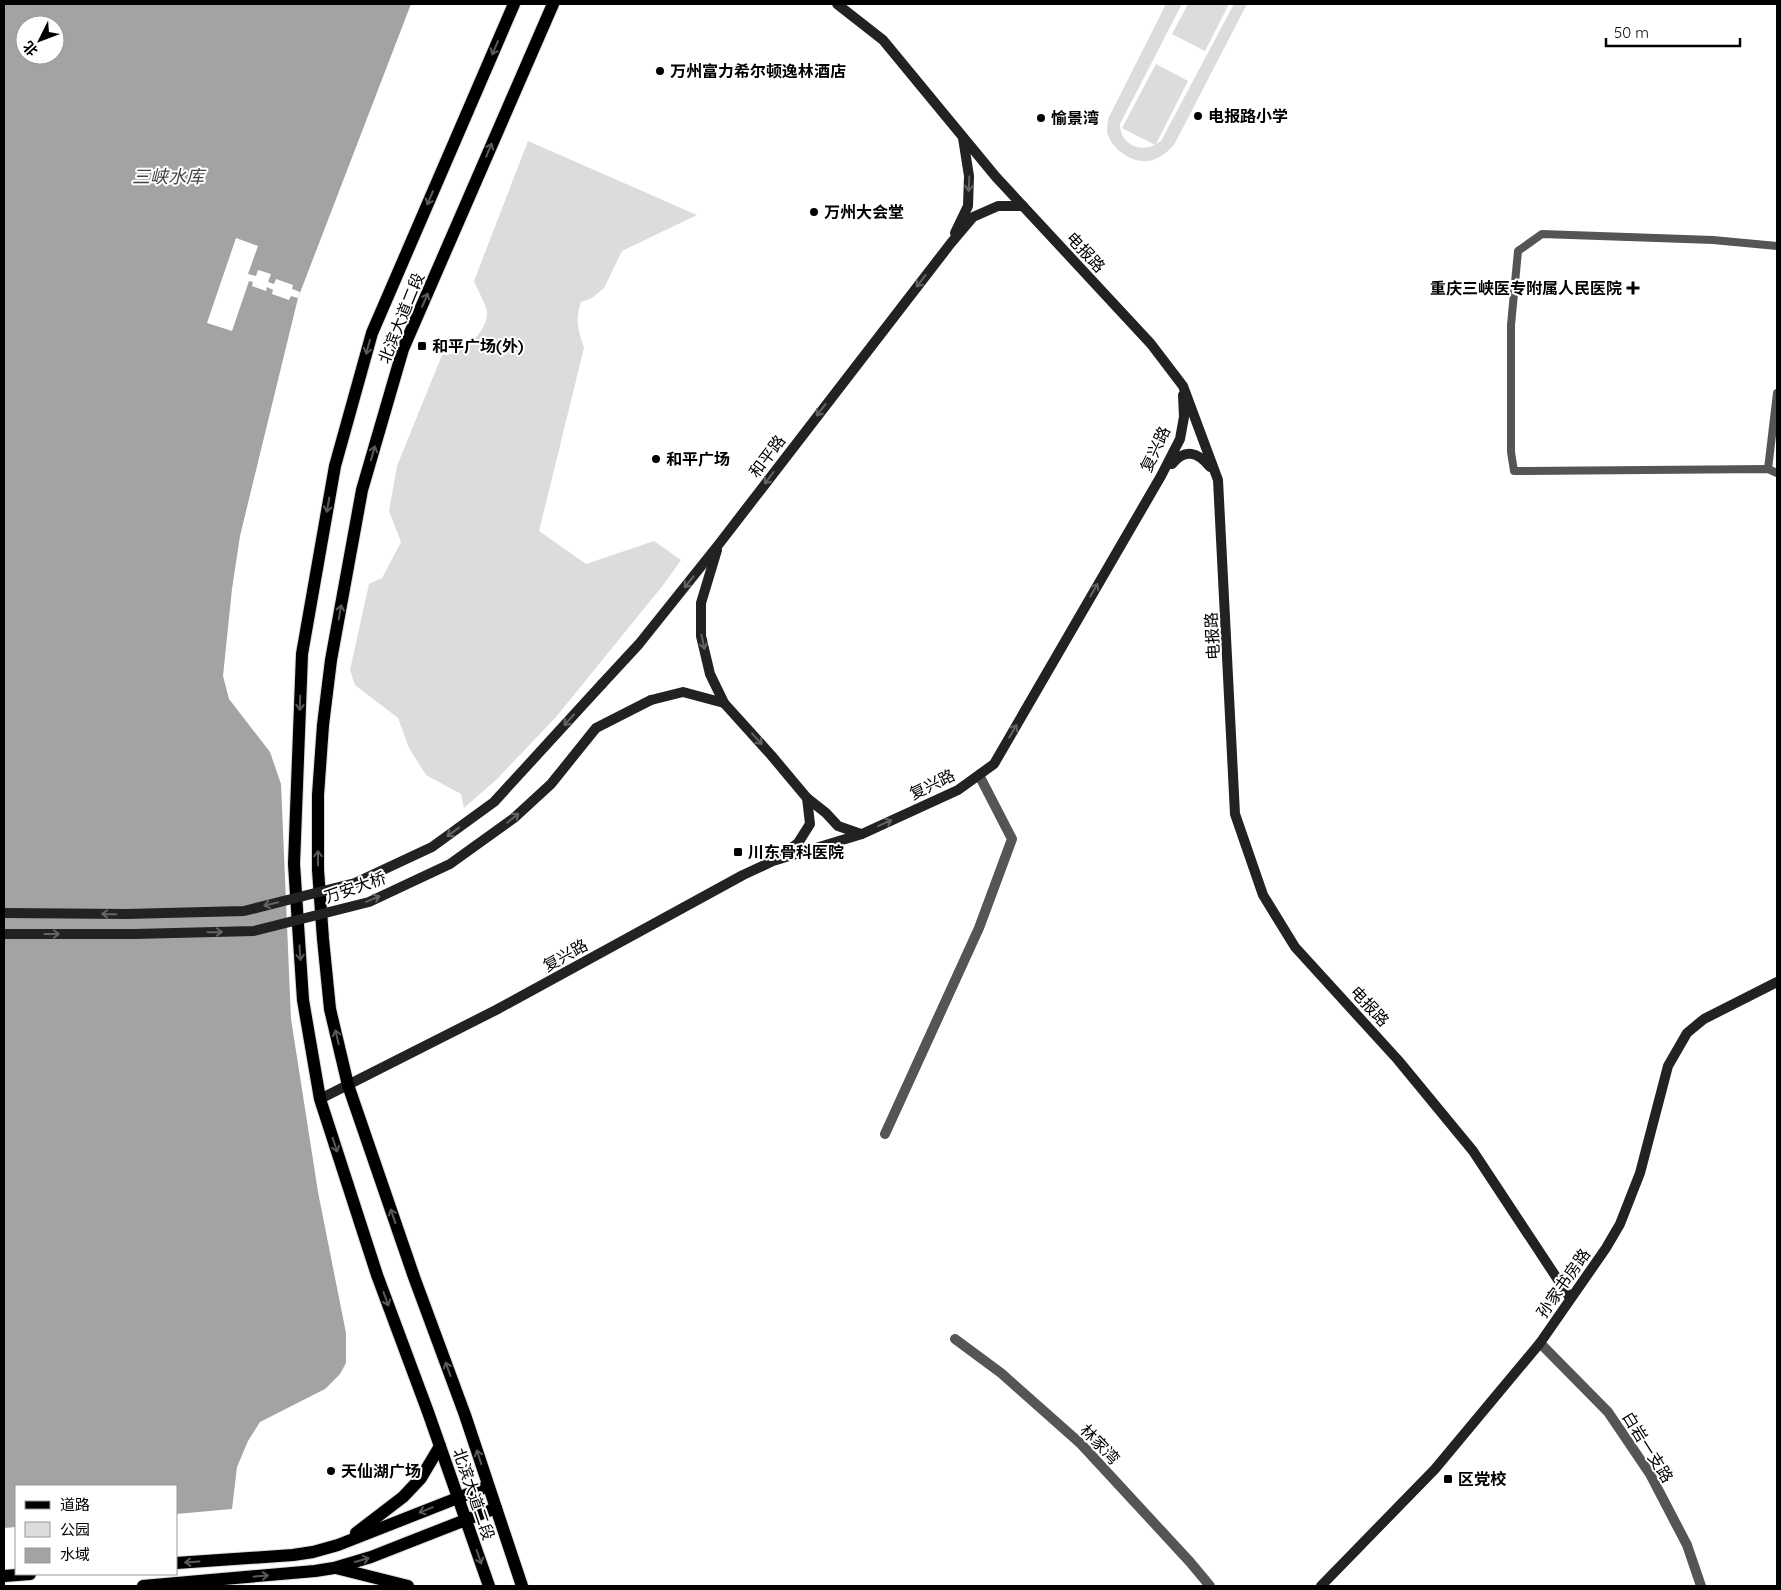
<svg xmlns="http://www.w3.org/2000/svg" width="1781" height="1590" font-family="Quicksand,'Noto Sans SC',sans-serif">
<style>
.green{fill:#dcdcdc}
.water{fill:#a3a3a3;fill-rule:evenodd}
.pier{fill:#fff}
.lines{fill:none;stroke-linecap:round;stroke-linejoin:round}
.primary-casing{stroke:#dbdbdb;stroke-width:14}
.service{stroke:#555;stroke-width:8}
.minor{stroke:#555;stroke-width:10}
.secondary{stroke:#222;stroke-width:10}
.primary{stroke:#000;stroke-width:12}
.secondary-bridge{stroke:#222;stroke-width:10}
.oneway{stroke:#595959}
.oneway2{stroke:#646464}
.poi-dot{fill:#000;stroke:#fff;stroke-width:2}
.labels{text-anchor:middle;stroke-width:4;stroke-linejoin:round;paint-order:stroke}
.poi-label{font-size:16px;font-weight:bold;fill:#000;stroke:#fff;text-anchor:start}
.street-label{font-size:16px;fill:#000;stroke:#fff}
.water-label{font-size:18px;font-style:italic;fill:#444;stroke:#fff}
</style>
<rect width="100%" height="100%" fill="#fff"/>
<g class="green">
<path d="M 1166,4 L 1182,4 L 1120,124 C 1120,143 1138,153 1155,145 L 1122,128 L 1156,64 L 1188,81 L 1156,144 L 1161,141 L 1234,4 L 1247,4 L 1174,145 C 1167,152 1159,160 1148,161 C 1131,163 1110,148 1107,131 C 1107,128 1108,123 1108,119 Z"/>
<path d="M 1188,4 L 1229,4 L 1205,51 L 1172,34 Z"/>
<path d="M 528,141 L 697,215 L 622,251 L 604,288 L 592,298 L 581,302 C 575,321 578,329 584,348 L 539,531 L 586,564 L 654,541 L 681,560 L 664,584 L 556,717 L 496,780 L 464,808 L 461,794 L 426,775 L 409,748 L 398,718 L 355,685 L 350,670 L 369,584 L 382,578 L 401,542 L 389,511 L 397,466 L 442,355 C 460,357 487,333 487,313 C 487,306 477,289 474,281 Z"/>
</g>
<path class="water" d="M 4,4 L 411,4 L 298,298 L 240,536 L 232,589 L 223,676 L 229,699 L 270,752 L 281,784 L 291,1019 L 318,1192 L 346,1333 L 346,1363 L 340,1374 L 325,1389 L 260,1422 L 248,1441 L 237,1467 L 232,1509 L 176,1514 L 176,1486 L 16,1486 L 16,1527 L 4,1528 ZM 25,25 L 55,25 L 55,55 L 25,55 Z"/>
<path class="pier" d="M 236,238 L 258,246 L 248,274 L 256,276 L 258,270 L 271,274 L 268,282 L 274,284 L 276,279 L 293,285 L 292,289 L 300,292 L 298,298 L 291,296 L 289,300 L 272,294 L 273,290 L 267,287 L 266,291 L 252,286 L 253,282 L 249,281 L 232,331 L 207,323 Z"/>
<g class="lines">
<g class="primary-casing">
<g id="primary">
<path d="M 356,1533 L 403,1497 L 421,1478 L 440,1446"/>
<path d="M 176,1563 L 293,1555 L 313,1552 L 338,1545 L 488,1486"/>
<path d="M 336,1568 L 408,1586"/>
<path d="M 4,1576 L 30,1574"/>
<path d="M 143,1586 L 315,1571 L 334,1568 L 371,1557 L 496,1508"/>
<path d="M 489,1586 L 428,1412 L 377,1275 L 320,1099 L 303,1000 L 294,864 L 302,654 L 335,466 L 372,333 L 514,4"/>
<path d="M 522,1586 L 465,1415 L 414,1277 L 348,1085 L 330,1009 L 323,939 L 318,870 L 318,795 L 323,725 L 331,660 L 362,490 L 403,349 L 553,4"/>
</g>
</g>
<g class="service">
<path d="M 1777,246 L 1713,240 L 1542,234 L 1518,251 L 1511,325 L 1511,452 L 1514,471 L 1768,469 L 1777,473"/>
<path d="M 1768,469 L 1777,393"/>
</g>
<g class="minor">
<path d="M 885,1134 L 979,928 L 1012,839 L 979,775"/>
<path d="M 955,1339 L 1001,1373 L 1081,1444 L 1190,1562 L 1210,1586"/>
<path d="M 1540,1343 L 1608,1412 L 1650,1474 L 1687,1545 L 1701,1586"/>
</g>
<g class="secondary">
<path d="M 837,4 L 883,40 L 996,177 L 1151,344 L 1183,386 L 1218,480 L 1235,814 L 1263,895 L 1295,947 L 1398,1060 L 1473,1151 L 1570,1298"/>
<path d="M 955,233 L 968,206 L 969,176 L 963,138"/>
<path d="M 1172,464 C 1185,448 1198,452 1210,467"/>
<path d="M 717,550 L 701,603 L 701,636 L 710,674 L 724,703 L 771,755 L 807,798 L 826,813 L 838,826 L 861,834"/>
<path d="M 602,684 L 639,644 L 719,544 L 951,243 L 973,217 L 998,206 L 1023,206"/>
<path d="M 651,700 L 683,692 L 724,703"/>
<path d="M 780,856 L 798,843 L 810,824 L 807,798"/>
<path d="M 320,1099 L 496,1010 L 743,875 L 773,861 L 862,834 L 958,790 L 994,764 L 1161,476 L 1180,439 L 1184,417 L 1183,395"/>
<path d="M 1321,1586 L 1435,1469 L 1540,1343 L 1606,1248 L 1620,1224 L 1640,1173 L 1668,1066 L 1687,1033 L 1704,1019 L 1777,982"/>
</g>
<use href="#primary" class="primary"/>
<g class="secondary-bridge">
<path d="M 4,913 L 127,914 L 244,911 L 355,883 L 432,847 L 494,802 L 602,684"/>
<path d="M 4,934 L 134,934 L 254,931 L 369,902 L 450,864 L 514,818 L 551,784 L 596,728 L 651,700"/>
</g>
</g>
<defs><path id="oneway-shaft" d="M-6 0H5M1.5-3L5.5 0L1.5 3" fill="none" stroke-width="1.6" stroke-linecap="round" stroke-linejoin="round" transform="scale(1.25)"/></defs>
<g class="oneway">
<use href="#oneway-shaft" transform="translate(495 48) rotate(113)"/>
<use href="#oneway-shaft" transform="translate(489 150) rotate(-67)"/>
<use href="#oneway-shaft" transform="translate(430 198) rotate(113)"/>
<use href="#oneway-shaft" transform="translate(425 300) rotate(-67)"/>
<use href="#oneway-shaft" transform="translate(368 347) rotate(105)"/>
<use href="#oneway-shaft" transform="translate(373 453) rotate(-74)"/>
<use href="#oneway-shaft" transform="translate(328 505) rotate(100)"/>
<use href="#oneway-shaft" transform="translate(340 612) rotate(-80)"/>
<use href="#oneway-shaft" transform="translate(300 703) rotate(92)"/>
<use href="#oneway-shaft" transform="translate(318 858) rotate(-90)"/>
<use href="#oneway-shaft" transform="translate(300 953) rotate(86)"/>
<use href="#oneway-shaft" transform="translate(337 1037) rotate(-103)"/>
<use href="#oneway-shaft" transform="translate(335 1145) rotate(72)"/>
<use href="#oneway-shaft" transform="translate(393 1216) rotate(-109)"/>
<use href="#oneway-shaft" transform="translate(386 1299) rotate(70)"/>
<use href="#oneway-shaft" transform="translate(448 1369) rotate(-110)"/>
<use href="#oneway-shaft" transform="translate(479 1457) rotate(-108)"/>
<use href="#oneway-shaft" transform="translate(426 1510) rotate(158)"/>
<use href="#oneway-shaft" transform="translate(479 1557) rotate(71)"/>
<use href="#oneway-shaft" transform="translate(362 1560) rotate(-16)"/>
<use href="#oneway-shaft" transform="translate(192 1562) rotate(176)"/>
<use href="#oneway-shaft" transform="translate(261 1576) rotate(-5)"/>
</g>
<g class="oneway2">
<use href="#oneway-shaft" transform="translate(969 184) rotate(93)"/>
<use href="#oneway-shaft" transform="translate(921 281) rotate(128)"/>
<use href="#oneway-shaft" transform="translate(821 410) rotate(128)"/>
<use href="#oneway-shaft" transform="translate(769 478) rotate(127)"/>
<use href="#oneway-shaft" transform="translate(689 582) rotate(129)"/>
<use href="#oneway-shaft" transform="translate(1094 590) rotate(-60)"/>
<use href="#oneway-shaft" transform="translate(703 642) rotate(78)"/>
<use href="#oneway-shaft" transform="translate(569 720) rotate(132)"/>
<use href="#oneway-shaft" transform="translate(1013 731) rotate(-60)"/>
<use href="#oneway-shaft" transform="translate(757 739) rotate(48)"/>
<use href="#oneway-shaft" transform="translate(513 818) rotate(-39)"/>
<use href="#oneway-shaft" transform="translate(885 823) rotate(-24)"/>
<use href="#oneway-shaft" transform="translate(453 832) rotate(144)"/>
<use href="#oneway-shaft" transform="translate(373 899) rotate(-23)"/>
<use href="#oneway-shaft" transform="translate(271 904) rotate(166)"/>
<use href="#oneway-shaft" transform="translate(109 914) rotate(-179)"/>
<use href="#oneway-shaft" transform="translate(215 932) rotate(-1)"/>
<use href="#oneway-shaft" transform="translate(52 934)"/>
</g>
<g class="poi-dot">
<circle cx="660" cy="71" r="5"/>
<circle cx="1198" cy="116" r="5"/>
<circle cx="1041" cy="118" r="5"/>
<circle cx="814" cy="212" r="5"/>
<path d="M1630.5 280.5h5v5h5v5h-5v5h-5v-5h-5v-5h5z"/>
<rect x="417" y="341" width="10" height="10" rx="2.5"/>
<circle cx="656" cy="459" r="5"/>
<rect x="733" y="847" width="10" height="10" rx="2.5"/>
<circle cx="331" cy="1471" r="5"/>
<rect x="1443" y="1474" width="10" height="10" rx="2.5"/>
</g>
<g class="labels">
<g class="poi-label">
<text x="670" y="77">万州富力希尔顿逸林酒店</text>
<text x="1208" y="122">电报路小学</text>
<text x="1051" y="124">愉景湾</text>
<text x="824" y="218">万州大会堂</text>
<text x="1622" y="294" text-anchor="end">重庆三峡医专附属人民医院</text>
<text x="432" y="352">和平广场(外)</text>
<text x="666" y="465">和平广场</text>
<text x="748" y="858">川东骨科医院</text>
<text x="341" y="1477">天仙湖广场</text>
<text x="1458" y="1485">区党校</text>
</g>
<g class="street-label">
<text transform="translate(1086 252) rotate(47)" y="6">电报路</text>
<text transform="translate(401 318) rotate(-68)" y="6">北滨大道二段</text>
<text transform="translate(1155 449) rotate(-65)" y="6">复兴路</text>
<text transform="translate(767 456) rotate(-53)" y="6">和平路</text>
<text transform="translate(1212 636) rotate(-93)" y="6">电报路</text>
<text transform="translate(932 784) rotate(-26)" y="6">复兴路</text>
<text transform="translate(355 887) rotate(-19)" y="6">万安大桥</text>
<text transform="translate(565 955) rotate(-29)" y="6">复兴路</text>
<text transform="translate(1370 1006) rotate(47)" y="6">电报路</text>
<text transform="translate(1563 1283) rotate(-55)" y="6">孙家书房路</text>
<text transform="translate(1100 1444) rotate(46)" y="6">林家湾</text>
<text transform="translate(1648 1447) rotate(58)" y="6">白岩一支路</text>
<text transform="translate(474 1494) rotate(71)" y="6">北滨大道二段</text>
</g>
<g class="water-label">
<text x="168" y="183">三峡水库</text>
</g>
</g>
<rect width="1781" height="1590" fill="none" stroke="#000000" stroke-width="10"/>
<rect x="15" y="1485" width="162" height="90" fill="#ffffff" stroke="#999999"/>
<rect x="25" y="1501" width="25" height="8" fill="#000000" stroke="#999999"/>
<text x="60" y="1510" font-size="15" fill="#000000">道路</text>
<rect x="25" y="1522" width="25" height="15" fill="#dcdcdc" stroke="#999999"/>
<text x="60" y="1535" font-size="15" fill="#000000">公园</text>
<rect x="25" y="1548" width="25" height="15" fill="#a3a3a3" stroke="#999999"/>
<text x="60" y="1560" font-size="15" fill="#000000">水域</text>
<g transform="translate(40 40) rotate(228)"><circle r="24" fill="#ffffff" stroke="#999999"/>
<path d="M0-4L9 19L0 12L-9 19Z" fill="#000000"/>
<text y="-8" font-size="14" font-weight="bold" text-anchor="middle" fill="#000000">北</text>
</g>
<path d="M1606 38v8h134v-8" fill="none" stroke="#000000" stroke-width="2.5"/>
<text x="1614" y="38" font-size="15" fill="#000000" stroke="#ffffff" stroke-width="4" paint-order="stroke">50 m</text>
</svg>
